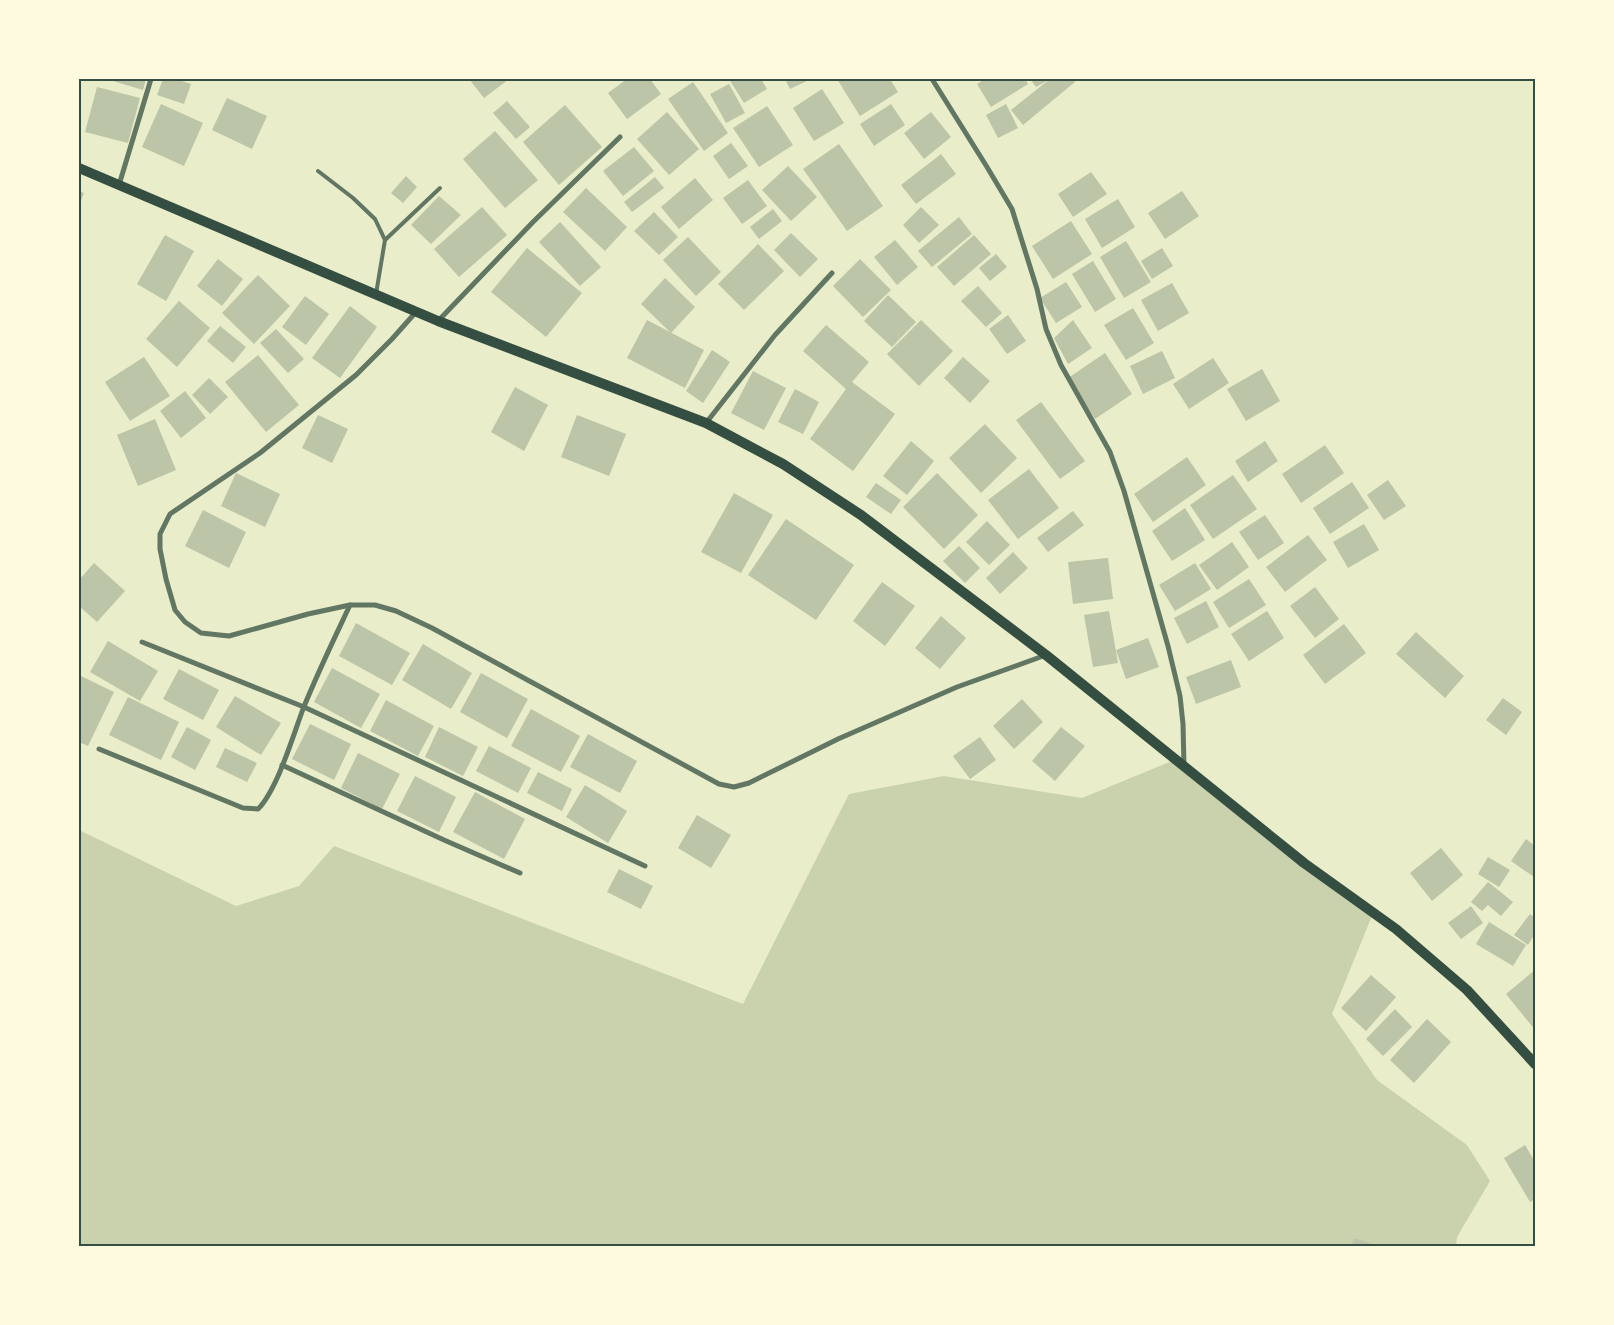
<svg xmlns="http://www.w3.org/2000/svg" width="1614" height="1325" font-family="Manrope,sans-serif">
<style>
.green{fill:#cad2ad}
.building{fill:#bcc5a7}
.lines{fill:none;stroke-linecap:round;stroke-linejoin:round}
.service{stroke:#617663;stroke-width:4}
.minor{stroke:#617663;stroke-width:5}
.secondary{stroke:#344e41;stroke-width:10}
.neatline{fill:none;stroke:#344e41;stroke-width:2}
</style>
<rect width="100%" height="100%" fill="#e9edc9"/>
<path class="green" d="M 1172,761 L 1374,911 L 1332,1014 L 1377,1080 L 1467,1145 L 1490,1181 L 1457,1237 L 1456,1246 L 79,1246 L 79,830 L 236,906 L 299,886 L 334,846 L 743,1004 L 849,794 L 944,776 L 1082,798 Z"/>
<g class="building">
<path d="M 106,79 L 146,79 L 143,90 Z"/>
<path d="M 163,79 L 176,79 L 191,84 L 184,104 L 157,95 Z"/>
<path d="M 469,79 L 509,79 L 484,98 Z"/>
<path d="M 627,79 L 650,79 L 661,94 L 627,119 L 608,93 Z"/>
<path d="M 729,79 L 761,79 L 767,89 L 744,103 Z"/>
<path d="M 785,79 L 811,79 L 790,89 Z"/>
<path d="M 837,79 L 890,79 L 898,92 L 860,116 Z"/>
<path d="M 985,79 L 1025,79 L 1028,84 L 991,107 L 977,84 Z"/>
<path d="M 1030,79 L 1050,79 L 1036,87 Z"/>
<path d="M 1050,79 L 1072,79 L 1075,82 L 1023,125 L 1011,110 Z"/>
<path d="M 693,82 L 728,133 L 704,151 L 668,99 Z"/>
<path d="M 729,84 L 745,113 L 726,123 L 710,94 Z"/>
<path d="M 97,87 L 140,98 L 128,143 L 85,132 Z"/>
<path d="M 822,89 L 844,123 L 814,141 L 793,108 Z"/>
<path d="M 227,98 L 267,116 L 252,149 L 212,130 Z"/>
<path d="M 507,101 L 530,127 L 516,139 L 493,113 Z"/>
<path d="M 161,104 L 203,123 L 184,166 L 142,147 Z"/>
<path d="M 891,104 L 905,125 L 874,146 L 860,124 Z"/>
<path d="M 1006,104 L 1018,128 L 998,138 L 986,115 Z"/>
<path d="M 565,105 L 602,147 L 559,185 L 523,142 Z"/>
<path d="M 767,106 L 793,145 L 759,167 L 733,128 Z"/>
<path d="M 667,112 L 699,149 L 669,175 L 637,139 Z"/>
<path d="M 931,112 L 951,137 L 924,159 L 904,133 Z"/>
<path d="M 495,131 L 538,180 L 505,208 L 463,159 Z"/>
<path d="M 731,143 L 748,166 L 729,179 L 713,156 Z"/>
<path d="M 839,144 L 883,206 L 847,231 L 803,169 Z"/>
<path d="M 634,147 L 654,171 L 623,196 L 603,171 Z"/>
<path d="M 941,154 L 956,174 L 916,204 L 901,185 Z"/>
<path d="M 788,166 L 817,197 L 791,221 L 762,190 Z"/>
<path d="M 1091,172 L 1107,194 L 1073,217 L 1058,194 Z"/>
<path d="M 406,176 L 417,187 L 403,203 L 391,193 Z"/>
<path d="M 655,177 L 664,188 L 632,212 L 624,202 Z"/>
<path d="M 695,178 L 713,200 L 679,229 L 661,207 Z"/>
<path d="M 748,180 L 767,206 L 742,224 L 723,198 Z"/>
<path d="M 586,188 L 627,227 L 605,251 L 563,212 Z"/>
<path d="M 79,191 L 84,193 L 79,206 Z"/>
<path d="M 1182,191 L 1199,216 L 1165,239 L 1148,213 Z"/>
<path d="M 439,196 L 461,215 L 431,244 L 411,225 Z"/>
<path d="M 1118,199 L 1135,227 L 1102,248 L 1085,219 Z"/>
<path d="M 482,207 L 507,235 L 459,277 L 434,249 Z"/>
<path d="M 921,207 L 939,225 L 919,243 L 903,225 Z"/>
<path d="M 773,209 L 782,221 L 759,239 L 750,227 Z"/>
<path d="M 654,212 L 678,237 L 659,255 L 634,231 Z"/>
<path d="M 959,217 L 972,234 L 932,267 L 918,251 Z"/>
<path d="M 1071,221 L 1092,254 L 1053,279 L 1032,246 Z"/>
<path d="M 560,222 L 601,267 L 580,286 L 539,242 Z"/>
<path d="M 791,233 L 818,259 L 800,277 L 774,250 Z"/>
<path d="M 165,235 L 194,251 L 166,301 L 137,284 Z"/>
<path d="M 974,235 L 991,254 L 954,286 L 937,267 Z"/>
<path d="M 688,237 L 721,272 L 696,296 L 663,260 Z"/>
<path d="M 895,240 L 918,267 L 897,285 L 874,257 Z"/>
<path d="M 1126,241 L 1151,282 L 1124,298 L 1100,257 Z"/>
<path d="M 758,244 L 784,271 L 744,310 L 718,284 Z"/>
<path d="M 527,248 L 582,293 L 546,337 L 491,292 Z"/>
<path d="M 1162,248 L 1173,266 L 1152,279 L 1141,261 Z"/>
<path d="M 996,254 L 1007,267 L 990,281 L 979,268 Z"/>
<path d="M 218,259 L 243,279 L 222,306 L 197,286 Z"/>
<path d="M 860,259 L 891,290 L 863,317 L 833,286 Z"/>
<path d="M 1093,261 L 1116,299 L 1095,312 L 1072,274 Z"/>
<path d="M 258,275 L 290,306 L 254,344 L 222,313 Z"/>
<path d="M 665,278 L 695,307 L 671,333 L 641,304 Z"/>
<path d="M 1066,282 L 1082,307 L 1056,323 L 1040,298 Z"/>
<path d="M 1172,283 L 1189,313 L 1158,331 L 1141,300 Z"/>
<path d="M 978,286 L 1002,313 L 986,327 L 961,301 Z"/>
<path d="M 888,295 L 916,322 L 892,347 L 864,321 Z"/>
<path d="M 305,296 L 329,314 L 306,345 L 282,327 Z"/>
<path d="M 179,301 L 210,328 L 177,367 L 146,339 Z"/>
<path d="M 350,306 L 377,327 L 340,378 L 312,358 Z"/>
<path d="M 1133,308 L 1154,343 L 1126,360 L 1104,325 Z"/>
<path d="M 1008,315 L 1026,341 L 1007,354 L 989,329 Z"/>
<path d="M 647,320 L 704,350 L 685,388 L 627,358 Z"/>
<path d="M 921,320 L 953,351 L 919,386 L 887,354 Z"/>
<path d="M 1073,320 L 1092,348 L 1068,364 L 1054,338 Z"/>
<path d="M 826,325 L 869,362 L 852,382 L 895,414 L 853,471 L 810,439 L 846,389 L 803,351 Z"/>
<path d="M 220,326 L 246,347 L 233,363 L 207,341 Z"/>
<path d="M 276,329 L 304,359 L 288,373 L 260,343 Z"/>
<path d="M 712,350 L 730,362 L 703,403 L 686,391 Z"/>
<path d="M 1162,351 L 1175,378 L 1143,394 L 1130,366 Z"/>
<path d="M 1105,353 L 1132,394 L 1095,419 L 1068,378 Z"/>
<path d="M 258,355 L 299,405 L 266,432 L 225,382 Z"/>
<path d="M 144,357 L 170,396 L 130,421 L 105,382 Z"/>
<path d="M 963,357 L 990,381 L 970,403 L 944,378 Z"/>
<path d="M 1213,358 L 1229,383 L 1189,409 L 1173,384 Z"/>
<path d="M 1262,369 L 1280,401 L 1246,421 L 1227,389 Z"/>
<path d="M 753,371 L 786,388 L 764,430 L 731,413 Z"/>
<path d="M 209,378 L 228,397 L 210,414 L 192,395 Z"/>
<path d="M 515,387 L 548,405 L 524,451 L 491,432 Z"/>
<path d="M 795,389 L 819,402 L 803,434 L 778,422 Z"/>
<path d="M 185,391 L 206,418 L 181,438 L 160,411 Z"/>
<path d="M 1041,402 L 1085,461 L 1060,479 L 1016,420 Z"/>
<path d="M 318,415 L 348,429 L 332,463 L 302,448 Z"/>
<path d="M 577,415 L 626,434 L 609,476 L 561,457 Z"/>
<path d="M 155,419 L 176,470 L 138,486 L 117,435 Z"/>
<path d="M 985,424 L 1017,458 L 981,493 L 949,458 Z"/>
<path d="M 911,441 L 934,461 L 907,495 L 883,476 Z"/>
<path d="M 1265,441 L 1278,461 L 1248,482 L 1235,461 Z"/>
<path d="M 1325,445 L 1344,473 L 1301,503 L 1282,474 Z"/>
<path d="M 1187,457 L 1206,485 L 1153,522 L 1134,494 Z"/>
<path d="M 1029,469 L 1059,508 L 1018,539 L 988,500 Z"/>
<path d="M 236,473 L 280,494 L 265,527 L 221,506 Z"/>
<path d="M 937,473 L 978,515 L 944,549 L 903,507 Z"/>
<path d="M 1233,475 L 1257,509 L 1213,539 L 1190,505 Z"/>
<path d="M 1388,480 L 1406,506 L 1384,520 L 1367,495 Z"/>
<path d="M 1352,482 L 1369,508 L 1330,534 L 1313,508 Z"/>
<path d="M 876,483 L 901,500 L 891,514 L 866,497 Z"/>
<path d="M 734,493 L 773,515 L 741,573 L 701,552 Z"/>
<path d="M 1185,508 L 1205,540 L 1172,561 L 1152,531 Z"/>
<path d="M 203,510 L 246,532 L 229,568 L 185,546 Z"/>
<path d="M 1073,511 L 1084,525 L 1048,552 L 1037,538 Z"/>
<path d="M 1265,515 L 1284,543 L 1258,560 L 1239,532 Z"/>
<path d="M 786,519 L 854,565 L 816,620 L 748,575 Z"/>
<path d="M 987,521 L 1010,545 L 989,565 L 966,542 Z"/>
<path d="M 1364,524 L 1379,550 L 1348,568 L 1333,542 Z"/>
<path d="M 1308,535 L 1327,560 L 1285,592 L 1266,567 Z"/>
<path d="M 1232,542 L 1249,567 L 1217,590 L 1199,565 Z"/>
<path d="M 959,546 L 980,568 L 965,583 L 943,561 Z"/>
<path d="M 1013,552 L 1028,568 L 1000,594 L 986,578 Z"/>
<path d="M 1108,558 L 1113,599 L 1073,604 L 1068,562 Z"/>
<path d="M 94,563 L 125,591 L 97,622 L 79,606 L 79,580 Z"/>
<path d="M 1195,563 L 1211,589 L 1175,611 L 1159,585 Z"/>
<path d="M 1249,579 L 1266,605 L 1229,628 L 1213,602 Z"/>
<path d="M 882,582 L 915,606 L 885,646 L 853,621 Z"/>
<path d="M 1315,587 L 1339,619 L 1315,638 L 1290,606 Z"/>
<path d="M 1206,601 L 1219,627 L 1187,644 L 1174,618 Z"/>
<path d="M 1109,611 L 1118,663 L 1093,667 L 1084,615 Z"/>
<path d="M 1267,611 L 1284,638 L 1249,661 L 1231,634 Z"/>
<path d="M 941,616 L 966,638 L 940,669 L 915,648 Z"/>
<path d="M 356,623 L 410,653 L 392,685 L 339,656 Z"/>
<path d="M 1344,624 L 1366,653 L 1325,684 L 1303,655 Z"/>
<path d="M 1416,632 L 1464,676 L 1445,698 L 1396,654 Z"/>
<path d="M 1148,638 L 1159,667 L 1126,679 L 1116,650 Z"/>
<path d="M 108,641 L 158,671 L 140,701 L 90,672 Z"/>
<path d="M 423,644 L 472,673 L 451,709 L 402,680 Z"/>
<path d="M 1231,660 L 1241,687 L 1196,704 L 1186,677 Z"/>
<path d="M 332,668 L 380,694 L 361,728 L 314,702 Z"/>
<path d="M 179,669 L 219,690 L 203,720 L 163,699 Z"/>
<path d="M 481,673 L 528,699 L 507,738 L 460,712 Z"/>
<path d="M 79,675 L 114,692 L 88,746 L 79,742 Z"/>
<path d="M 235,696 L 281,723 L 261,755 L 216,727 Z"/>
<path d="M 128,697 L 179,722 L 161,760 L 109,735 Z"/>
<path d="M 1503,698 L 1522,712 L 1506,735 L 1486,720 Z"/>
<path d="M 1022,699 L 1043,722 L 1014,749 L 993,726 Z"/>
<path d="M 386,700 L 434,726 L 418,756 L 370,731 Z"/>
<path d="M 531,709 L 580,736 L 561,772 L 511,746 Z"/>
<path d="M 310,724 L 351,744 L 334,780 L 292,759 Z"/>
<path d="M 187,727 L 211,740 L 195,770 L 171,757 Z"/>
<path d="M 439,727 L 478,747 L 463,776 L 425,757 Z"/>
<path d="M 1061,727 L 1085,746 L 1055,781 L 1032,761 Z"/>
<path d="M 588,734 L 637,761 L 620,793 L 570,767 Z"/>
<path d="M 980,737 L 996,760 L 970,779 L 953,756 Z"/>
<path d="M 489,746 L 531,768 L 518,793 L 476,771 Z"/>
<path d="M 225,748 L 257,763 L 247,782 L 216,767 Z"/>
<path d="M 358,753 L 400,774 L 382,809 L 341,788 Z"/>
<path d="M 538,772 L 572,789 L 562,811 L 527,793 Z"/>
<path d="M 415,776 L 456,797 L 439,832 L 397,811 Z"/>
<path d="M 585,785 L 627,811 L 608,843 L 566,817 Z"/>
<path d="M 475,792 L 525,819 L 504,859 L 453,832 Z"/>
<path d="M 697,815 L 731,835 L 711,868 L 678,848 Z"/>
<path d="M 1526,839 L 1535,846 L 1535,875 L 1534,877 L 1511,861 Z"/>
<path d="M 1441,848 L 1463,875 L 1432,901 L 1410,873 Z"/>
<path d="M 1488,857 L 1510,870 L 1499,887 L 1478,874 Z"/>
<path d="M 619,869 L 653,886 L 641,909 L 607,892 Z"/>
<path d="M 1488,882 L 1513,902 L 1501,916 L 1488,905 L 1482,911 L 1471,902 Z"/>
<path d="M 1471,906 L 1483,923 L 1461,939 L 1448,923 Z"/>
<path d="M 1530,914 L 1535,918 L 1535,934 L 1528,945 L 1514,935 Z"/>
<path d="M 1489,922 L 1526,945 L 1513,966 L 1476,944 Z"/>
<path d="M 1535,970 L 1535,1030 L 1506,994 Z"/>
<path d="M 1371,975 L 1396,997 L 1366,1031 L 1341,1008 Z"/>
<path d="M 1395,1009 L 1412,1027 L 1383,1056 L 1366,1039 Z"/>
<path d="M 1427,1019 L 1451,1042 L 1414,1083 L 1390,1060 Z"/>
<path d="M 1525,1145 L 1535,1162 L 1535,1199 L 1530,1202 L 1504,1158 Z"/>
<path d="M 1354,1238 L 1379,1246 L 1351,1246 Z"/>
</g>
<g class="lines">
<g class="service">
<path d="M 318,171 L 353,198 L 375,219 L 385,240 L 376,294"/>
<path d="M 385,240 L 440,188"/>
</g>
<g class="minor">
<path d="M 932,79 L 987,167 L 1012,209 L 1037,289 L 1046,329 L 1061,365 L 1110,452 L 1124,491 L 1168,646 L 1180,696 L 1183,724 L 1184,765"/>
<path d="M 119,185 L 151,79"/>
<path d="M 416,312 L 392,339 L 356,375 L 260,453 L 170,514 L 160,534 L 160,549 L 166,579 L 175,610 L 185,622 L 201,633 L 229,636 L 308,614 L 350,605 L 375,605 L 396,611 L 432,628 L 719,784 L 734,787 L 749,783 L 838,739 L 957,687 L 1046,655"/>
<path d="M 438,321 L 533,222 L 620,137"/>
<path d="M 706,423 L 775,335 L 832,273"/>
<path d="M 142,642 L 304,707 L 645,866"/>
<path d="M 99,749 L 243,808 L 258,809 C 277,790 293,736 303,709 C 317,674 334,639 350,605"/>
<path d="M 282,765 L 444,840 L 520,873"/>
</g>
<path class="secondary" d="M 79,168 L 438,321 L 706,423 L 783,464 L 861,515 L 1046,655 L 1304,863 L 1396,929 L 1467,990 L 1535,1064"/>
</g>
<rect width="1614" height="1325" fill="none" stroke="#fefae0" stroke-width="160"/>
<rect x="80" y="80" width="1454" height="1165" class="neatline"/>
</svg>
